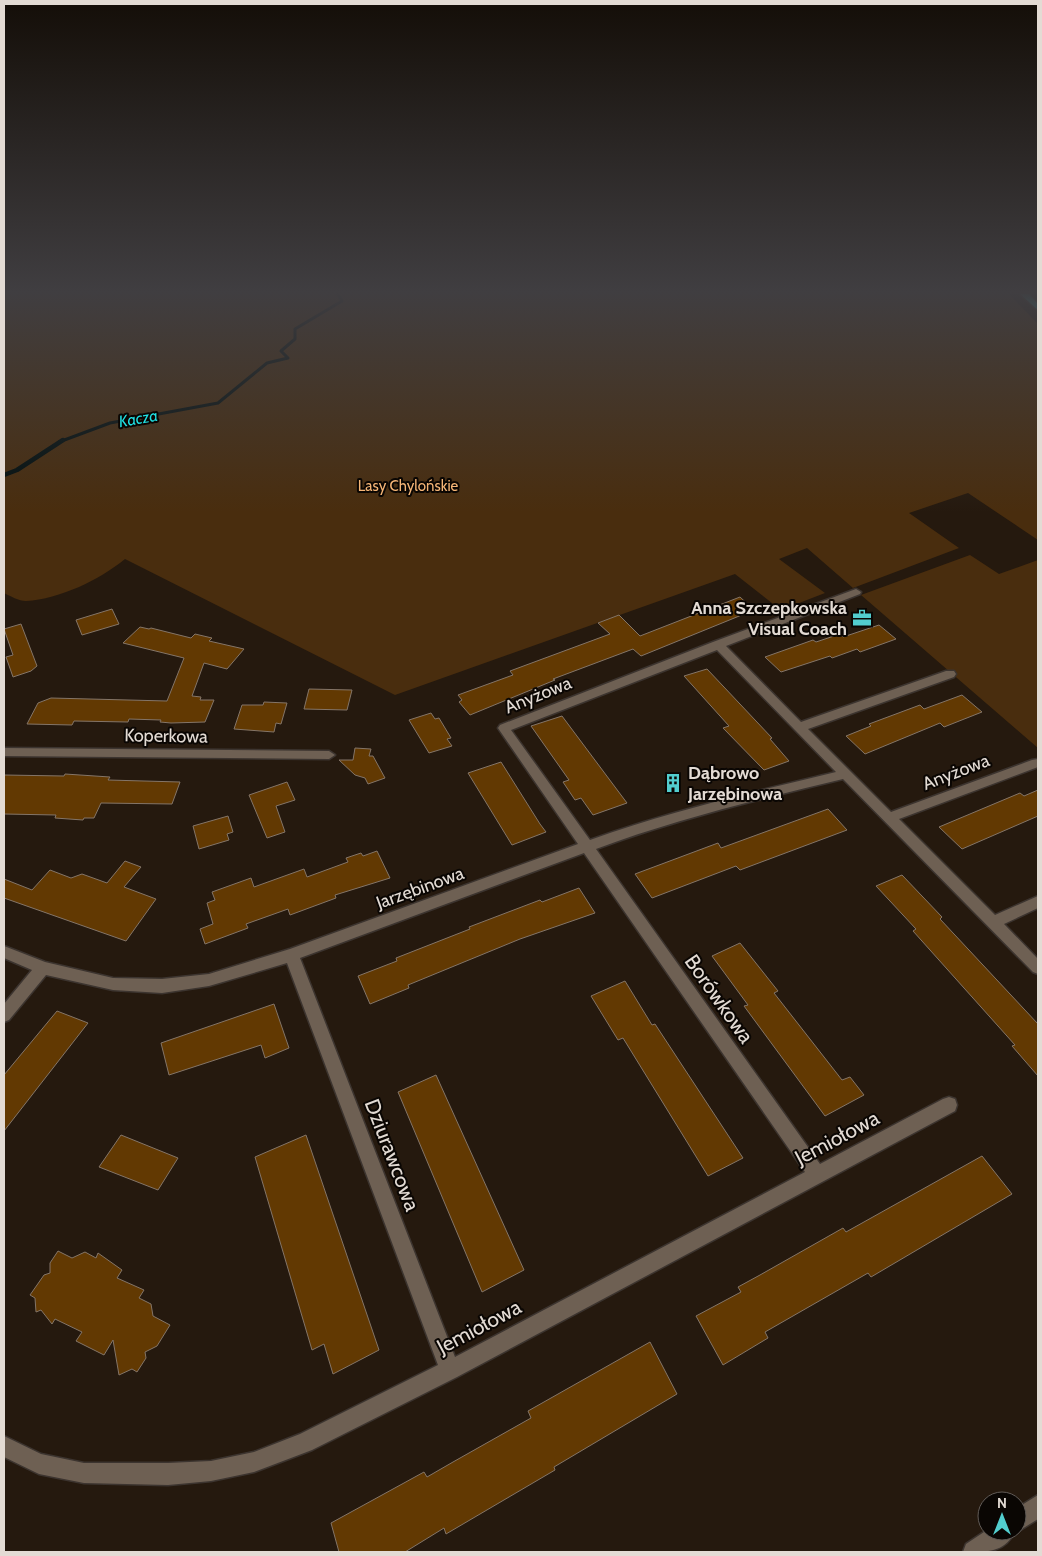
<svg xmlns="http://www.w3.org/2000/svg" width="1042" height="1556" font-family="Cabin,sans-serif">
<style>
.green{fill:#492d0e}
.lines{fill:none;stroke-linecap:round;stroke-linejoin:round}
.stream-far1{stroke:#020f0f;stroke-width:3}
.stream{stroke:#020f0f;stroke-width:4.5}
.building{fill:#623902;stroke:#847568}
.minor-casing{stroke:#3c342f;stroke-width:3}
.highway-casing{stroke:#3c342f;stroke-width:3}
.minor{fill:#6e6053;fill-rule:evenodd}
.highway{fill:#25c1c4;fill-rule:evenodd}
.labels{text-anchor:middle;stroke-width:4;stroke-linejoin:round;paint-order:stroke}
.far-park-label{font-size:15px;fill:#f5b576;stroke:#0a0603}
.far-water-label{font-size:16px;font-style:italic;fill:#20e0e3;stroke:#0a0603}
.poi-label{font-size:18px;font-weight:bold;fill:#e3dbd4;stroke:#0a0603;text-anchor:end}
.street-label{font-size:18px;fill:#e3dbd4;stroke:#0a0603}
.near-street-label{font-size:21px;fill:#e3dbd4;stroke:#0a0603}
</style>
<rect width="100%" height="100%" fill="#25190e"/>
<g class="green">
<path d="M 4,294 L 1009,294 L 1038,324 L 1038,540 L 968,493 L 909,513 L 959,548 L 853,588 L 807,548 L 779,559 L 825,593 L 781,610 L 735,574 L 395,695 L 125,559 C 99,580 60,599 26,601 C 19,601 10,596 4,593 Z"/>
<path d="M 970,555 L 999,574 L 1038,560 L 1038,748 L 861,595 Z"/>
</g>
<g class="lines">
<path class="stream-far1" d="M 59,442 L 110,423 L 218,403 L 267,363 L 288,358 L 281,351 L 295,339 L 295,329 L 342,301 L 338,294"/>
<path class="stream" d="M 4,475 L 17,470 L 63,440"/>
</g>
<g class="building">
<path d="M 740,597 L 754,610 L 641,656 L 633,649 L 553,679 L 555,680 L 470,715 L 459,702 L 462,700 L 458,695 L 513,675 L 510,671 L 610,634 L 598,623 L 619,615 L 640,636 Z"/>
<path d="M 112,609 L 119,624 L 82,635 L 76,620 Z"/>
<path d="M 21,624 L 37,666 L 31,671 L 13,677 L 6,657 L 13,655 L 4,629 Z"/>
<path d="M 879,625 L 896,639 L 860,652 L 857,649 L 832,658 L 830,656 L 781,672 L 765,657 L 813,640 L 816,642 L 840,634 L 843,637 Z"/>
<path d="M 140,627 L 149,629 L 151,628 L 191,638 L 195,634 L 212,638 L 209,641 L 244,649 L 227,669 L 204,663 L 192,696 L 201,697 L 200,700 L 214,700 L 205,722 L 171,723 L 160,722 L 161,720 L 129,719 L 128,722 L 74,721 L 72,725 L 27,724 L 38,703 L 51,698 L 167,701 L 184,658 L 123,643 Z"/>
<path d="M 707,669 L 772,738 L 770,739 L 789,761 L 764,770 L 723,728 L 729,726 L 684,676 Z"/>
<path d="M 309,689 L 352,690 L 347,710 L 304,709 Z"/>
<path d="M 962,695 L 982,712 L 944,727 L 940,723 L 865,754 L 846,736 L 871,726 L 869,724 L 920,705 L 924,709 Z"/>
<path d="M 264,702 L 287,703 L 281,724 L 276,723 L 274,732 L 234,729 L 242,705 L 263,705 Z"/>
<path d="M 431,713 L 435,719 L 439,718 L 451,738 L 447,739 L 452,746 L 429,753 L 409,720 Z"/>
<path d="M 562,716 L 618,791 L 627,803 L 593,815 L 581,798 L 575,800 L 563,782 L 569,780 L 531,726 Z"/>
<path d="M 355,748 L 371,749 L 369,756 L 373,756 L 385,778 L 368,784 L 365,778 L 355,775 L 339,760 L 353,760 Z"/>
<path d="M 501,762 L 540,824 L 546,832 L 512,845 L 468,773 Z"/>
<path d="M 65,774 L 110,777 L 108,780 L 180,782 L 172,804 L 101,803 L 94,818 L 84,818 L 83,820 L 55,818 L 56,815 L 4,814 L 4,775 L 64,776 Z"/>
<path d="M 287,782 L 295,800 L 276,806 L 285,832 L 267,838 L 249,795 Z"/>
<path d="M 1038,790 L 1038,816 L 962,849 L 939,827 L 1020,793 L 1024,796 Z"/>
<path d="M 828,809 L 847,830 L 740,870 L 736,866 L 652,898 L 635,874 L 718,843 L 721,848 Z"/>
<path d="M 228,816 L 233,832 L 227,834 L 229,840 L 199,849 L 193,826 Z"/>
<path d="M 377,851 L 390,878 L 335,895 L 336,898 L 290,915 L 288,909 L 246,924 L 248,928 L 205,944 L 200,929 L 213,924 L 207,903 L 215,900 L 212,892 L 251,878 L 254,887 L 304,869 L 307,877 L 348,862 L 346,858 L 361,853 L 363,856 Z"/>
<path d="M 125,861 L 141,867 L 124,887 L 156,899 L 126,941 L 4,898 L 4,879 L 32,890 L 50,870 L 71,878 L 82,874 L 107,883 Z"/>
<path d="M 902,875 L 942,917 L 940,919 L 1038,1024 L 1038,1076 L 1012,1046 L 1015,1045 L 913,931 L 916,929 L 876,886 Z"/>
<path d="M 579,888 L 595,913 L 520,939 L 408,985 L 409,988 L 370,1004 L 358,976 L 397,961 L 396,958 L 470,929 L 469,927 L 540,900 L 542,902 Z"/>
<path d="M 740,943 L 778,991 L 774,993 L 842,1080 L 850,1077 L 864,1095 L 825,1116 L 744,1006 L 748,1005 L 712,956 Z"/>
<path d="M 625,981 L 652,1025 L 655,1024 L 743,1158 L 708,1176 L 623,1038 L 618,1040 L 591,996 Z"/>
<path d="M 274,1004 L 289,1048 L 265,1058 L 261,1045 L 169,1075 L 161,1043 Z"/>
<path d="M 57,1011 L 88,1023 L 4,1131 L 4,1075 Z"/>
<path d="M 436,1075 L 524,1270 L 482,1292 L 398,1092 Z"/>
<path d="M 121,1135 L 178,1158 L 158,1190 L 99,1167 Z"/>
<path d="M 306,1135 L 379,1350 L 333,1374 L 324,1344 L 312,1350 L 255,1157 Z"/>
<path d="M 982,1156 L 1012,1194 L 871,1277 L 868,1273 L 765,1332 L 768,1338 L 723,1365 L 696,1316 L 741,1292 L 738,1287 L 760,1275 L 843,1228 L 846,1232 Z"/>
<path d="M 58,1251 L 72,1258 L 85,1252 L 96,1258 L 98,1253 L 122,1270 L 117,1278 L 144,1290 L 139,1298 L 151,1304 L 153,1316 L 170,1325 L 157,1346 L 145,1352 L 146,1358 L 137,1372 L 132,1369 L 119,1375 L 113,1340 L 104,1355 L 76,1341 L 82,1332 L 55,1319 L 52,1324 L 41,1310 L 36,1312 L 35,1298 L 30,1295 L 44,1275 L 50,1273 L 50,1263 Z"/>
<path d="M 650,1342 L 677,1394 L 554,1467 L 555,1470 L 446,1534 L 444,1528 L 405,1552 L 339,1552 L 331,1523 L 424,1472 L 427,1477 L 453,1462 L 531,1418 L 528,1411 Z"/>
</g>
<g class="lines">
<g class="minor-casing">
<g id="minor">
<path d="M 856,589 L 861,592 L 860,594 L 726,646 L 801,722 L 946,671 L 954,671 L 956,674 L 954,677 L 808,729 L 891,812 L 1032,760 L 1038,759 L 1038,767 L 899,819 L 995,915 L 1038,896 L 1038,908 L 1004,924 L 1038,959 L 1038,974 L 1033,972 L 843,779 C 760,799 677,819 596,849 L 820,1164 L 943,1099 L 949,1097 L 955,1099 L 957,1105 L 955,1111 L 457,1377 L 312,1450 L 254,1472 L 211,1481 L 168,1485 L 84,1483 L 39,1474 L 4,1457 L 4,1436 L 41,1454 L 84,1463 L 168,1463 L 211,1461 L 254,1452 L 300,1434 L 438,1365 L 287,963 L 209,986 L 162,993 L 113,990 L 46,975 L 9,1020 L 4,1022 L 4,1004 L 32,970 L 4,958 L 4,946 L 45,962 L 113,978 L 162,979 L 209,974 L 290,949 L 578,844 L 500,731 L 498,728 L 500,725 L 713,642 ZM 717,650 L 836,772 C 753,792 670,811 590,840 L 511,730 ZM 584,853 L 805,1172 L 455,1357 L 300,958 Z"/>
<path d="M 4,748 L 329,751 L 335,755 L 329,759 L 4,756 Z"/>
<path d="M 1038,1495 L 1038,1519 L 1017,1532 L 1015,1531 L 1017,1531 L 1017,1508 Z"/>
<path d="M 987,1530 L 1015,1531 C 1005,1554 984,1552 963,1552 L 966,1544 Z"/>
</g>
</g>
<g class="highway-casing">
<path id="highway" d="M 1020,294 L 1029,294 L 1038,304 L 1038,310 Z"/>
</g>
<use href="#minor" class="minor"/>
<use href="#highway" class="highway"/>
</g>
<linearGradient id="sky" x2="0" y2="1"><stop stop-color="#140e08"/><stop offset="0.57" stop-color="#403e41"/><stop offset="1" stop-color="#403e41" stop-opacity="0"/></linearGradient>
<rect width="1042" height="512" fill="url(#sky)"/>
<defs>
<g id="office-bare" transform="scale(1.5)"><path d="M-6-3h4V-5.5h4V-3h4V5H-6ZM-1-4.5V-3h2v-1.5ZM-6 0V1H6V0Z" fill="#52cdce" stroke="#0a0603" stroke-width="2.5" paint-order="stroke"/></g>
<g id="building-bare" transform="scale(1.5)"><path d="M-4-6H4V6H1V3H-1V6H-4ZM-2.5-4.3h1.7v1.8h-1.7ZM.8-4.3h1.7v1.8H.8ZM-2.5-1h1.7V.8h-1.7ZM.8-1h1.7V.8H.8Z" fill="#52cdce" stroke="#0a0603" stroke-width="2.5" paint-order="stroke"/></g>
</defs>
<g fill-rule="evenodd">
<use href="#office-bare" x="862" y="618"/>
<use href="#building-bare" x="673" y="783"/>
</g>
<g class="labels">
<g class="far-park-label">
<text x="408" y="491">Lasy Chylońskie</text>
</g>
<g class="far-water-label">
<text transform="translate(138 418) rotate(-10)" y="6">Kacza</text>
</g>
<g class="poi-label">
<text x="847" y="614">Anna Szczepkowska<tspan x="847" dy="21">Visual Coach</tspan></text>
<text x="688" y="779" text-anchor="start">Dąbrowo<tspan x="688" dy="21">Jarzębinowa</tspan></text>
</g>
<g class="street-label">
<text transform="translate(538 695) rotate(-22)" y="6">Anyżowa</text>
<text transform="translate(166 736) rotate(1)" y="6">Koperkowa</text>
<text transform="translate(956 772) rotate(-21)" y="6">Anyżowa</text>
<text transform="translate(420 888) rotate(-20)" y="6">Jarzębinowa</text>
</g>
<g class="near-street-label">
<text transform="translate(719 999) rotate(55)" y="7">Borówkowa</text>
<text transform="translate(837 1138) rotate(-28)" y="7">Jemiołowa</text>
<text transform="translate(392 1155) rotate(69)" y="7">Dziurawcowa</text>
<text transform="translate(479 1327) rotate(-28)" y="7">Jemiołowa</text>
</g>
</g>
<rect width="1042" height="1556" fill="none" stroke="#e3dbd4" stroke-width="10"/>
<g transform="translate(1002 1516)"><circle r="24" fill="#0a0603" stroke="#615b57"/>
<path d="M0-4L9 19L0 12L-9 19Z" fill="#52cdce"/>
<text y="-8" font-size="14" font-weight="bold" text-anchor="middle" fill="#e3dbd4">N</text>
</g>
</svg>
